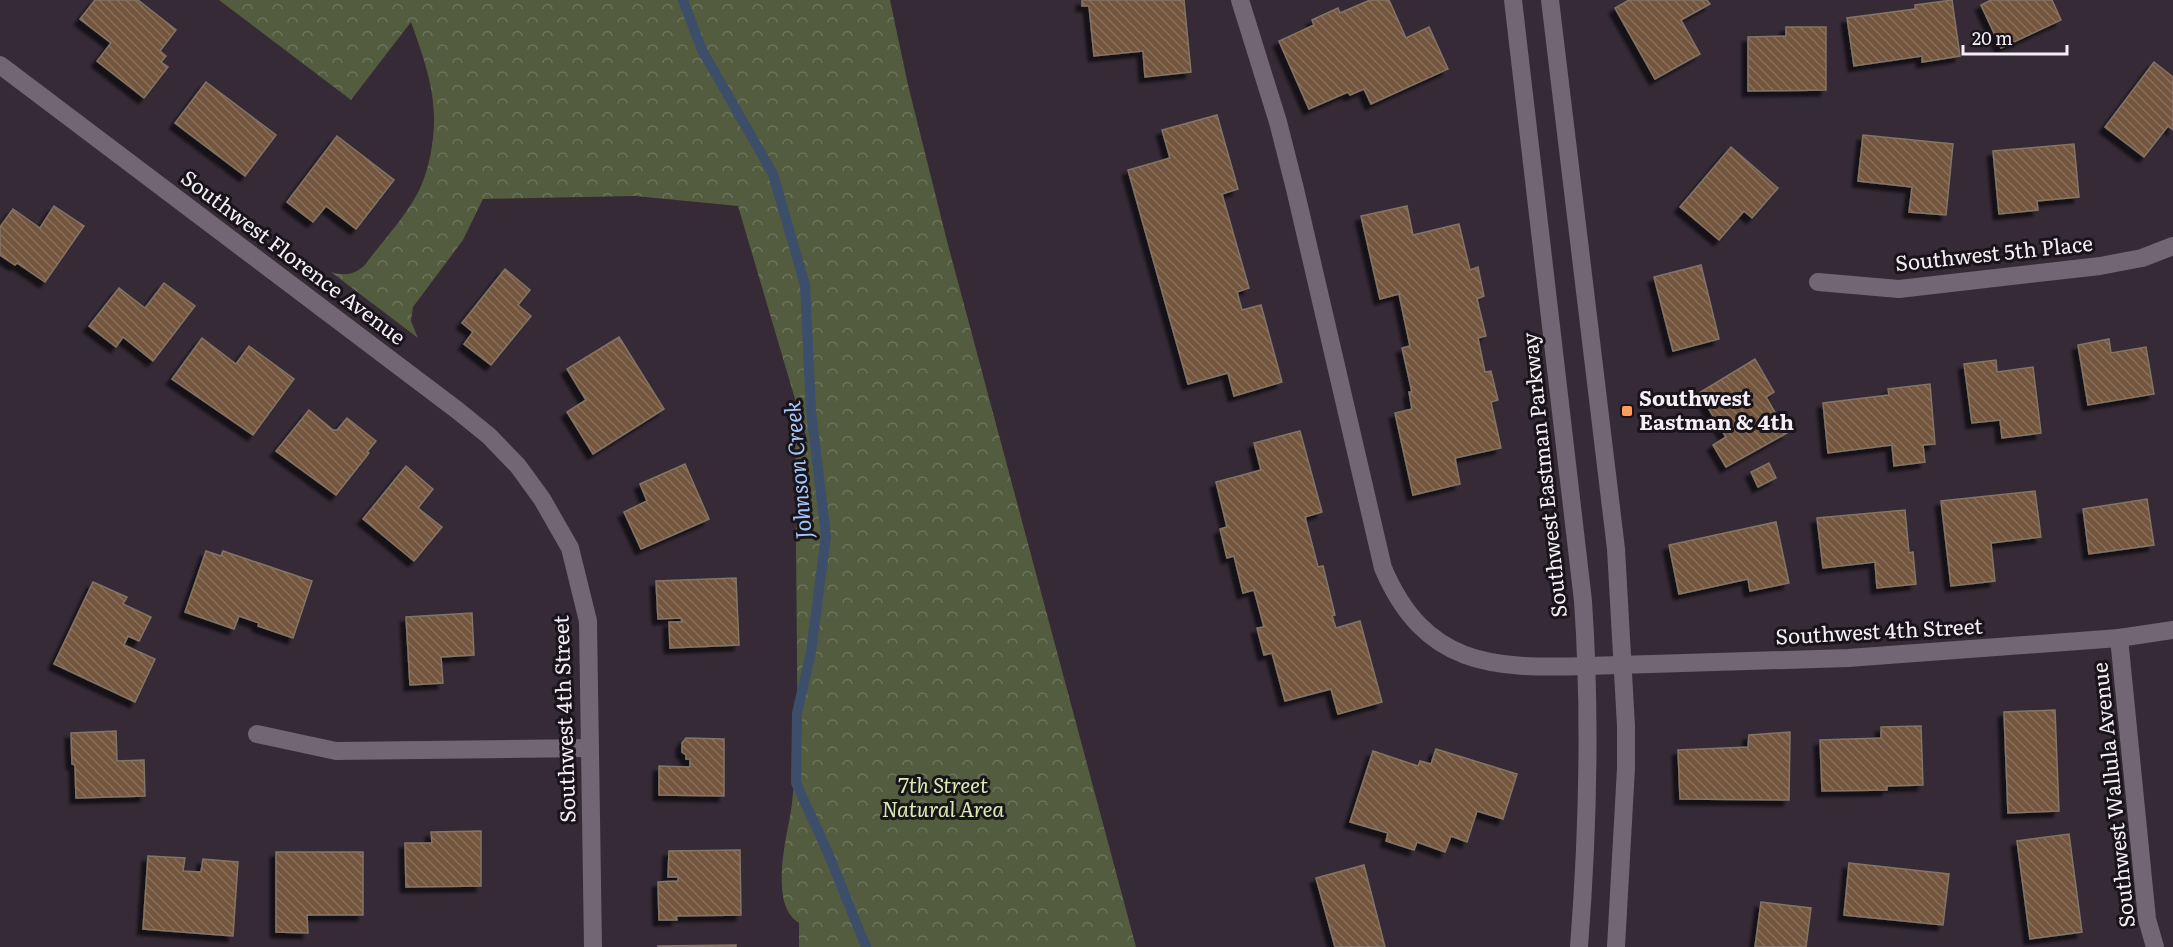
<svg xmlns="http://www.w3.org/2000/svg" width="2173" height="947" font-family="Literata,serif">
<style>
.park{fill:url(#park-crowns)}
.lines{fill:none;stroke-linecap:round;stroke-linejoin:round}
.stream{stroke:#3d4e6b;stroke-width:10}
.building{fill:url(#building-back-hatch);stroke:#837466;stroke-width:1.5;filter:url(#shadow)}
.lane{stroke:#726574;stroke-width:18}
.street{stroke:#726574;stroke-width:18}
.secondary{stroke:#726574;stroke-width:18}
.poi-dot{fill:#ff9b5b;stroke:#19141a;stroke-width:2}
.labels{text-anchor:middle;stroke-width:6;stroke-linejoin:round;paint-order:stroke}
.street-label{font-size:21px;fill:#f6eef7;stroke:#19141a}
.poi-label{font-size:21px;font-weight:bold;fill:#f6eef7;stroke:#19141a;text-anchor:start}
.park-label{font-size:21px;font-style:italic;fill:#d8ecaf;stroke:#19141a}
.water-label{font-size:22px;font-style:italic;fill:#a4c5fa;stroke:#19141a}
</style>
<defs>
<pattern id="park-crowns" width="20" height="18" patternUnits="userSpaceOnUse" patternTransform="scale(1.5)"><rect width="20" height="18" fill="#535c3f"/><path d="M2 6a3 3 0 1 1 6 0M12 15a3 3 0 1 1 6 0" fill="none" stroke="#6c745c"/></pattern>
<pattern id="building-back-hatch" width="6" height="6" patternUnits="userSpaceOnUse" patternTransform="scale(1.5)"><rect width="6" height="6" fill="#73573e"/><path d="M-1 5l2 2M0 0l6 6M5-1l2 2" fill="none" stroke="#886f5b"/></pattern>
<filter id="shadow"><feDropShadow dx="-5.5" dy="5.5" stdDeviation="1.5" flood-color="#0009"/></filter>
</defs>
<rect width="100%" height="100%" fill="#352a36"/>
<path class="park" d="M 219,0 L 890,0 L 908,85 L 947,241 L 1136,947 L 799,947 L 799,923 C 769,905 786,840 791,811 C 793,799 793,786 795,773 L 798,766 L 795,435 L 808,443 L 738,206 L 635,196 L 483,199 L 463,240 L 413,307 L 411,321 L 418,338 L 331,272 C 344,276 353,275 364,266 C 381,243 402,221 416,196 C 423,184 427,170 430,157 C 441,105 428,70 411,22 L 351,100 Z"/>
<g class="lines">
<path class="stream" d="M 683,0 L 702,50 L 773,174 L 805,285 L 811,411 L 826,536 L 811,652 L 797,713 L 796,783 L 828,853 L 866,947"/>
</g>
<g class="building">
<path d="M 95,0 L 138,0 L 176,30 L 160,51 L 166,56 L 161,62 L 168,67 L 144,98 L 97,61 L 111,43 L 80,19 Z"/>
<path d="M 1082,0 L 1184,0 L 1191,72 L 1145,77 L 1143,51 L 1094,56 L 1089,6 L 1082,6 Z"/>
<path d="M 1370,0 L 1389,0 L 1406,38 L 1429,27 L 1448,69 L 1371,104 L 1364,89 L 1350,95 L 1348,92 L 1309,109 L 1279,41 L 1314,25 L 1312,20 L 1338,8 L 1340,13 Z"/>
<path d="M 1629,0 L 1707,0 L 1710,4 L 1681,20 L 1700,54 L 1655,79 L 1615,8 Z"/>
<path d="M 1952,0 L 1960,56 L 1922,62 L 1922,56 L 1854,66 L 1847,18 L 1915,9 L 1915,5 Z"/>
<path d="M 1991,0 L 2052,0 L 2061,20 L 2001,48 L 1981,5 Z"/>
<path d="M 1786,27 L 1826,27 L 1826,90 L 1748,91 L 1748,37 L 1786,36 Z"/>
<path d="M 2154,62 L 2173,77 L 2173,130 L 2168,126 L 2144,157 L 2105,127 Z"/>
<path d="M 206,82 L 276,135 L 245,176 L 175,123 Z"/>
<path d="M 1217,115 L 1238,189 L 1222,194 L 1249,288 L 1237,292 L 1242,310 L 1261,305 L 1282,382 L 1234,396 L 1228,373 L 1188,384 L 1128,170 L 1170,158 L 1162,130 Z"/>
<path d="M 1863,135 L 1953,144 L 1946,215 L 1909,212 L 1912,187 L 1858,181 Z"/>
<path d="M 337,136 L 394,180 L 356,229 L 326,206 L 313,222 L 287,202 Z"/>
<path d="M 2074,144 L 2079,197 L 2037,201 L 2038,210 L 1999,214 L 1993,151 Z"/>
<path d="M 1731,147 L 1778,188 L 1752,218 L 1744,211 L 1719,240 L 1680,207 Z"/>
<path d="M 54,206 L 84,226 L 45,282 L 17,263 L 15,265 L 0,255 L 0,227 L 13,209 L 40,228 Z"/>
<path d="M 1407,206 L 1413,235 L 1459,224 L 1470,270 L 1478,267 L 1484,296 L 1477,299 L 1486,336 L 1478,338 L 1485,372 L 1491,371 L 1498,400 L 1491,402 L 1501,448 L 1455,458 L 1460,484 L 1413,495 L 1395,413 L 1412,409 L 1409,392 L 1412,392 L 1402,348 L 1410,346 L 1399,294 L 1380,299 L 1361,216 Z"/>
<path d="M 1701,265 L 1719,339 L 1673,351 L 1654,277 Z"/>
<path d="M 505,269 L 530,290 L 518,305 L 531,316 L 491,365 L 464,344 L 473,332 L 462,323 Z"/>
<path d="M 164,283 L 195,306 L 153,361 L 123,337 L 116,347 L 89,326 L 119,288 L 145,308 Z"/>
<path d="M 619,337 L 664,409 L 593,454 L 567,412 L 586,400 L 567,369 Z"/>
<path d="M 202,338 L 236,364 L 249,346 L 294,379 L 253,435 L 172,379 Z"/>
<path d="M 2109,339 L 2111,353 L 2146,347 L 2154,394 L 2088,405 L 2078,345 Z"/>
<path d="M 1755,359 L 1774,392 L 1766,397 L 1787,433 L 1726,467 L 1713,445 L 1726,437 L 1699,393 Z"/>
<path d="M 1996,360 L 1997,372 L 2033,367 L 2041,433 L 2002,438 L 2000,420 L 1972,423 L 1964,364 Z"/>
<path d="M 1930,384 L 1935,444 L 1923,445 L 1925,462 L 1894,466 L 1892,445 L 1828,453 L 1823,403 L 1889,395 L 1888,389 Z"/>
<path d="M 309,410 L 333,430 L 337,430 L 347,418 L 376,441 L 367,452 L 369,453 L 336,495 L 276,451 Z"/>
<path d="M 1300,431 L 1322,512 L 1305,517 L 1318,567 L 1323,566 L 1335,615 L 1332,616 L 1336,628 L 1360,621 L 1382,702 L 1338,714 L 1331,689 L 1285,701 L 1272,653 L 1264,655 L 1257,628 L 1264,627 L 1254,590 L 1243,593 L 1234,556 L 1227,558 L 1220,529 L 1227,527 L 1216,482 L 1261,470 L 1254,443 Z"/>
<path d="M 1769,463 L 1776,478 L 1758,487 L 1751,472 Z"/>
<path d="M 685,464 L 709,519 L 641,549 L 624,512 L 647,501 L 640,484 Z"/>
<path d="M 406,466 L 433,489 L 418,508 L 442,527 L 414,561 L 363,519 Z"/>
<path d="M 2035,491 L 2041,537 L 1991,543 L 1995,581 L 1951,586 L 1941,501 Z"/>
<path d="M 2147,499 L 2154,545 L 2089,554 L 2083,509 Z"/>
<path d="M 1905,510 L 1909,553 L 1913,552 L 1916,584 L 1877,588 L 1875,562 L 1823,568 L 1817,518 Z"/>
<path d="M 1776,522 L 1789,583 L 1750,591 L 1748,579 L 1679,594 L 1669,545 Z"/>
<path d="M 206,551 L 221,556 L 223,551 L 312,581 L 293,638 L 258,626 L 259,623 L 239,616 L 234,629 L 185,612 Z"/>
<path d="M 736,578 L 739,645 L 670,648 L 669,622 L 682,622 L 681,618 L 658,619 L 656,581 Z"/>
<path d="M 93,582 L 127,597 L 123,604 L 151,617 L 139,641 L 128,636 L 124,645 L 155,659 L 135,702 L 54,664 Z"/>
<path d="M 472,613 L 474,655 L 441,657 L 443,683 L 410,685 L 406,617 Z"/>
<path d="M 2055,710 L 2059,811 L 2008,813 L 2004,712 Z"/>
<path d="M 1921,726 L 1923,785 L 1887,786 L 1887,790 L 1822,791 L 1820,740 L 1881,738 L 1881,727 Z"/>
<path d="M 116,731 L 117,761 L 144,760 L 145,796 L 76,798 L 75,765 L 72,764 L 71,733 Z"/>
<path d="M 1790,732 L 1789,800 L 1680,799 L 1678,750 L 1748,747 L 1749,735 Z"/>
<path d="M 686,738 L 724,739 L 724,796 L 659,795 L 659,766 L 690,767 L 690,759 L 686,759 L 686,755 L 682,752 L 682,743 Z"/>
<path d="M 1436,749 L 1517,774 L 1503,819 L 1477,811 L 1467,842 L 1451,836 L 1445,852 L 1417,842 L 1414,850 L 1386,841 L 1388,833 L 1350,822 L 1373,751 L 1418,766 L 1420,761 L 1431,764 Z"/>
<path d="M 481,831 L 481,886 L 406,887 L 405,843 L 432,843 L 431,832 Z"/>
<path d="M 2069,834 L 2082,932 L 2030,939 L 2017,841 Z"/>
<path d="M 740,850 L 741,915 L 676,916 L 677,920 L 659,920 L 658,882 L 678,881 L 678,877 L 668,877 L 669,851 Z"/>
<path d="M 276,852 L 363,852 L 363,915 L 307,915 L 308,933 L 276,932 Z"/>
<path d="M 148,856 L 185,858 L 183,871 L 201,872 L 203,859 L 238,862 L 233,936 L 143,929 Z"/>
<path d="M 1849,863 L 1949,874 L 1943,925 L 1844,915 Z"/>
<path d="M 1364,865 L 1385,947 L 1335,947 L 1316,878 Z"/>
<path d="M 1761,902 L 1811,908 L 1806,947 L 1755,947 Z"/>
<path d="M 736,945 L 736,947 L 658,947 L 658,946 Z"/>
</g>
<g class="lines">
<path class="lane" d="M 1240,0 L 1278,122 L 1295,189 L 1383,568 C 1425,666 1491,669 1587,666"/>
<g class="street">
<path d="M 0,65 L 457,410 L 489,436 L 518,466 L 542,499 L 570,548 L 588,621 L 593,947"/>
<path d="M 1818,282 L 1899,289 L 2100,266 L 2142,258 L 2173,246"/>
<path d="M 2119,638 L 2147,919 L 2155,947"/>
<path d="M 1587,666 L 1848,658 L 2119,638 L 2173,630"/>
<path d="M 257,734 L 336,751 L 590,748"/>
</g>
<g class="secondary">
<path d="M 1513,0 L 1583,601 C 1591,717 1588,831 1579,947"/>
<path d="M 1550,0 L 1616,549 L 1626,726 L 1626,768 L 1616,947"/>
</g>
</g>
<rect class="poi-dot" x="1621" y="405" width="12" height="12" rx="3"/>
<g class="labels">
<g class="street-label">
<text transform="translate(1994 254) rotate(-6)" y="7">Southwest 5th Place</text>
<text transform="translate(293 258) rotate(37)" y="7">Southwest Florence Avenue</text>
<text transform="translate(1545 475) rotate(-96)" y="7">Southwest Eastman Parkway</text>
<text transform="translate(1879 632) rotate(-3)" y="7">Southwest 4th Street</text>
<text transform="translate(565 719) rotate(-92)" y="7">Southwest 4th Street</text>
<text transform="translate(2114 795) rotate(-96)" y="7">Southwest Wallula Avenue</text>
</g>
<g class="poi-label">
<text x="1639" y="406">Southwest<tspan x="1639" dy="24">Eastman &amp; 4th</tspan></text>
</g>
<g class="park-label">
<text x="943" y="793">7th Street<tspan x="943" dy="24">Natural Area</tspan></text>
</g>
<g class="water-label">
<text transform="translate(798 470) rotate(-95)" y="8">Johnson Creek</text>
</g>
</g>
<path d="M1963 45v9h104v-9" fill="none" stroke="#f6eef7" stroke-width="3"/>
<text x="1972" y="45" font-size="18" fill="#f6eef7" stroke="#19141a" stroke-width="4.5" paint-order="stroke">20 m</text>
</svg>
